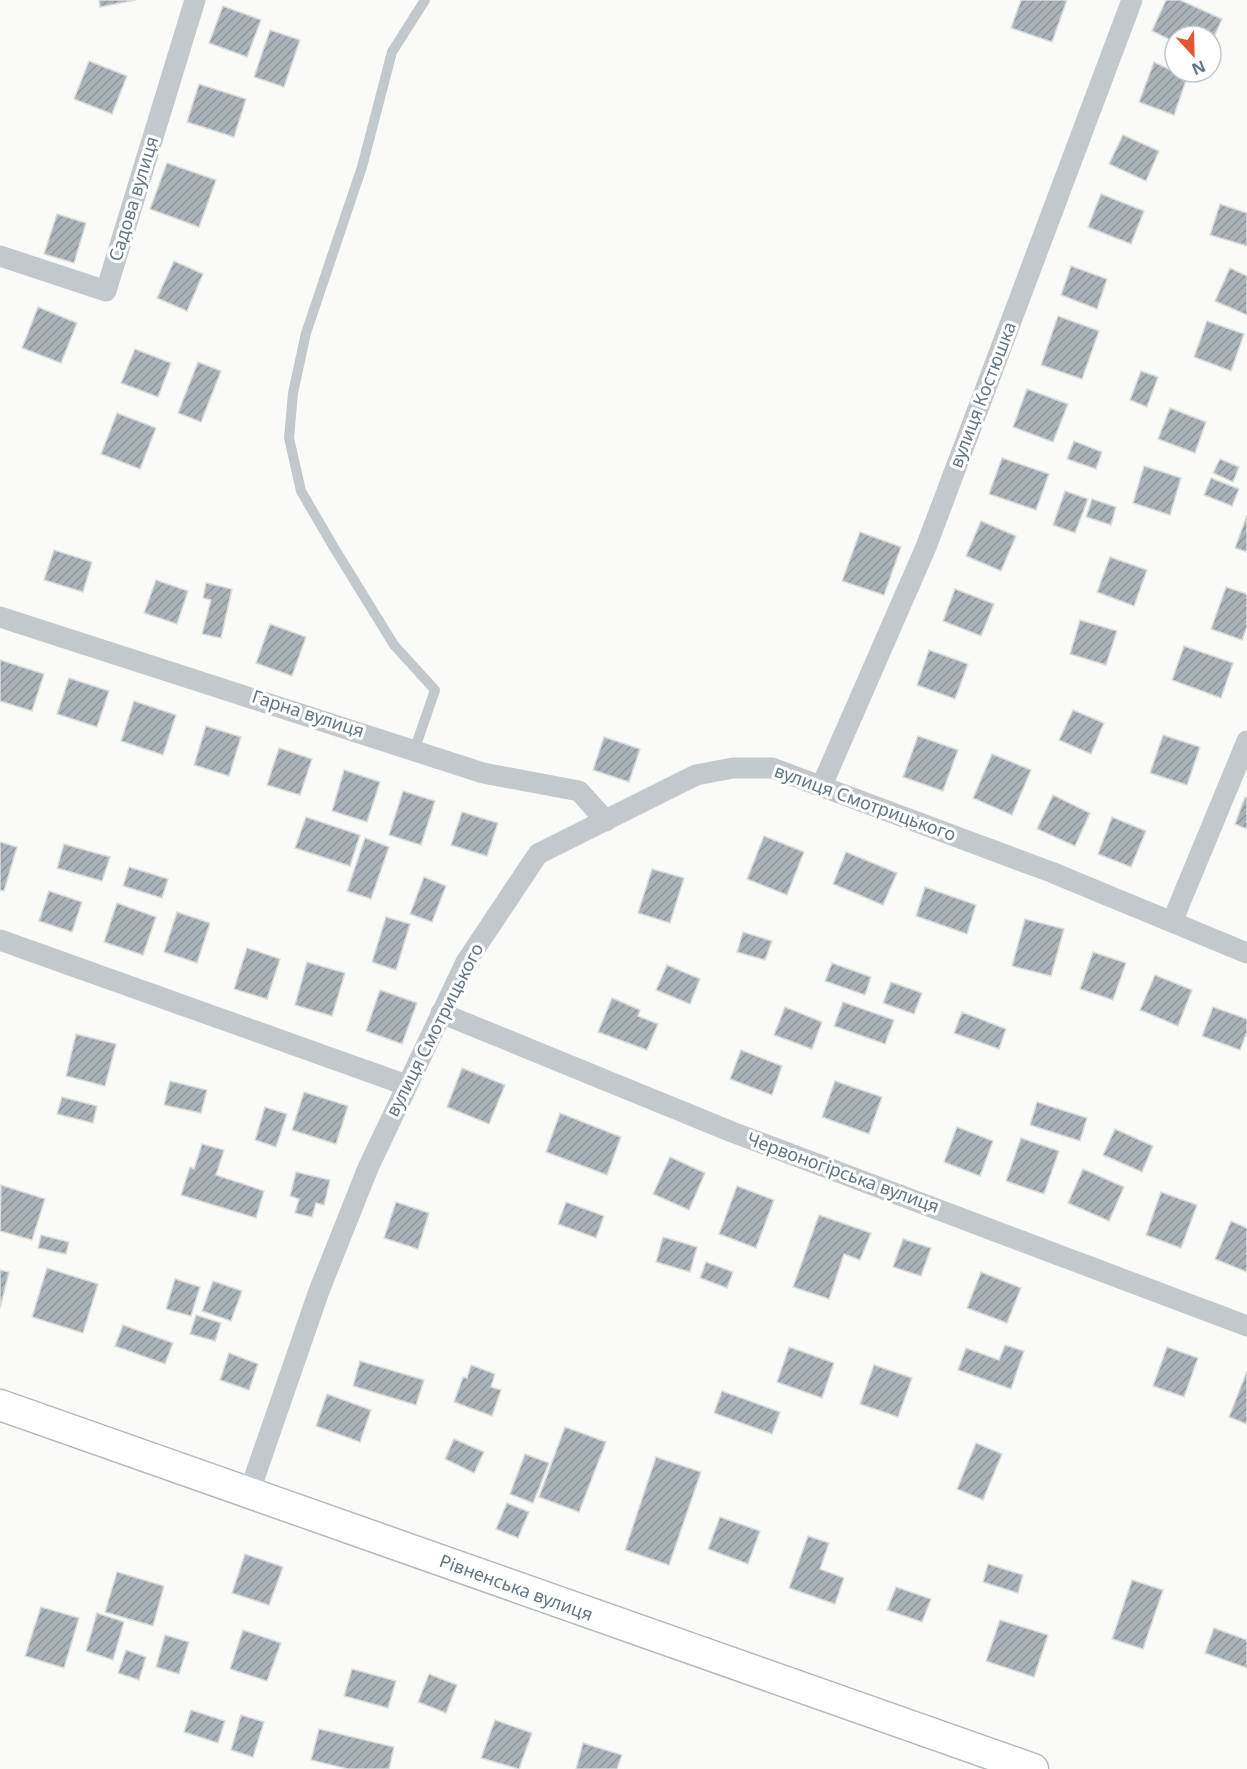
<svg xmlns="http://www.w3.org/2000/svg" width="1247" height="1769" font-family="'Noto Sans',sans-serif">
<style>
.building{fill:url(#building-hatch);stroke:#dcdcda;stroke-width:1.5}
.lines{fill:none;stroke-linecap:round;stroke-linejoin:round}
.secondary-casing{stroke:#b3babf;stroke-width:33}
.service{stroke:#c3c8cc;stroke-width:10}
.minor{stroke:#c3c8cc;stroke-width:21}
.secondary{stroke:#fff;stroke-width:30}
.labels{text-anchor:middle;stroke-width:6;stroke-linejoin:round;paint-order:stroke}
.street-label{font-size:18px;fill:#657683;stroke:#fff}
</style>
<defs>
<pattern id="building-hatch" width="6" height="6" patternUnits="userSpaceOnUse" patternTransform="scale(1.5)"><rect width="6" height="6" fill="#aab3b9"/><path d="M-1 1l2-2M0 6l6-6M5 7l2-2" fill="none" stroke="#8e969c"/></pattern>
</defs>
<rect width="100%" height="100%" fill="#fafaf8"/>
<g class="building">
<path d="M 99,0 L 136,0 L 100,7 Z"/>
<path d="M 1021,0 L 1067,0 L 1052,42 L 1011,28 Z"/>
<path d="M 1166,0 L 1180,0 L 1222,19 L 1211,44 L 1211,36 L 1175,36 L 1175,42 L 1152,31 Z"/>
<path d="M 223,6 L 261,20 L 247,57 L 209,43 Z"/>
<path d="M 270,30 L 300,40 L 284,87 L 254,77 Z"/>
<path d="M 89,61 L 127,76 L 112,114 L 74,99 Z"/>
<path d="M 1154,62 L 1175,72 L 1188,75 L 1174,115 L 1139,102 Z"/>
<path d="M 199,84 L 246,99 L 234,137 L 187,122 Z"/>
<path d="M 1123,135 L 1159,151 L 1146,181 L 1109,164 Z"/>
<path d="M 167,163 L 216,180 L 199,227 L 150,209 Z"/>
<path d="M 1101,194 L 1144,211 L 1131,244 L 1088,227 Z"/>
<path d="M 1220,204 L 1247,213 L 1247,246 L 1210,235 Z"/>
<path d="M 57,214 L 86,223 L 74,263 L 44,254 Z"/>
<path d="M 174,261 L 203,274 L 187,311 L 157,298 Z"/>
<path d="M 1071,266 L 1107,279 L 1097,309 L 1061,295 Z"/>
<path d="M 1230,268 L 1247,276 L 1247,315 L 1215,301 Z"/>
<path d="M 38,307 L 77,323 L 61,363 L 22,348 Z"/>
<path d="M 1058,316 L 1099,331 L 1082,379 L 1041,365 Z"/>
<path d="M 1207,321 L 1244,334 L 1231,371 L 1194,357 Z"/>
<path d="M 135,349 L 171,363 L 158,397 L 121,383 Z"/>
<path d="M 198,362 L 221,371 L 201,422 L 178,413 Z"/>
<path d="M 1141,371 L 1158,377 L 1147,407 L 1130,400 Z"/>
<path d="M 1027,389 L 1068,404 L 1053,442 L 1013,427 Z"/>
<path d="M 1170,408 L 1206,422 L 1195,453 L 1158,439 Z"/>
<path d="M 117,413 L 156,428 L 140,469 L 101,454 Z"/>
<path d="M 1074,441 L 1102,452 L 1096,469 L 1067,459 Z"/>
<path d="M 1002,458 L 1049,474 L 1036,510 L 989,494 Z"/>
<path d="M 1220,459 L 1239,467 L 1233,482 L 1213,473 Z"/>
<path d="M 1144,466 L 1181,478 L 1170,515 L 1133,503 Z"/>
<path d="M 1211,478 L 1239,489 L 1232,506 L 1204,495 Z"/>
<path d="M 1065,491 L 1088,499 L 1075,533 L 1053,525 Z"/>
<path d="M 1092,499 L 1116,507 L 1111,525 L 1086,517 Z"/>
<path d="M 1247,515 L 1247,552 L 1235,548 Z"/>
<path d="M 981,521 L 1016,536 L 1001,571 L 966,556 Z"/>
<path d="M 860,532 L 901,547 L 884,595 L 842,581 Z"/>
<path d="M 54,550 L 92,562 L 83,592 L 44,580 Z"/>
<path d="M 1110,557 L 1147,570 L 1134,606 L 1097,592 Z"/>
<path d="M 156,580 L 188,591 L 177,624 L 144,613 Z"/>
<path d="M 206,583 L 232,589 L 221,638 L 202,634 L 211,600 L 203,598 Z"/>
<path d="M 1226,587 L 1247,594 L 1247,627 L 1242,640 L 1211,629 Z"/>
<path d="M 955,589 L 994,604 L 981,636 L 943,621 Z"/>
<path d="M 1080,620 L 1117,631 L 1106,665 L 1070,654 Z"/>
<path d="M 270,624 L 306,637 L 292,676 L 256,663 Z"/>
<path d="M 1184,646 L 1233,663 L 1221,698 L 1172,680 Z"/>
<path d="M 929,650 L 968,664 L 955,699 L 917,685 Z"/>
<path d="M 0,660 L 44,674 L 32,711 L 0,701 Z"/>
<path d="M 69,678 L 109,691 L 97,727 L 57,714 Z"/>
<path d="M 134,701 L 176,715 L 163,755 L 121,741 Z"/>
<path d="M 1073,710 L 1104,723 L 1091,754 L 1059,740 Z"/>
<path d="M 206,726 L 241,737 L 229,776 L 194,765 Z"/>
<path d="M 1163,735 L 1200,747 L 1187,785 L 1150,773 Z"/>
<path d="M 918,736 L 958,750 L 943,791 L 903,777 Z"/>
<path d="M 604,737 L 640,749 L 629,782 L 593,770 Z"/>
<path d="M 279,748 L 312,759 L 300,795 L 267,785 Z"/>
<path d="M 992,754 L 1031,770 L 1012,815 L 973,798 Z"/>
<path d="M 344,770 L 380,782 L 367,822 L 332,811 Z"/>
<path d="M 403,791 L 435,801 L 421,845 L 389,835 Z"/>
<path d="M 1053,795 L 1090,813 L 1075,846 L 1037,829 Z"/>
<path d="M 1245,797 L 1247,798 L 1247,829 L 1235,824 Z"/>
<path d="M 462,812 L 498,823 L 487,856 L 451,845 Z"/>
<path d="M 306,817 L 360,835 L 350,866 L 295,848 Z"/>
<path d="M 1112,817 L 1146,831 L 1131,867 L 1098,854 Z"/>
<path d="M 764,836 L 804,852 L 787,895 L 747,879 Z"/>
<path d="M 365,838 L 389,847 L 371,899 L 347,891 Z"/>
<path d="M 0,842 L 17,847 L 4,891 L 0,890 Z"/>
<path d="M 64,844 L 110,857 L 102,881 L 57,868 Z"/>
<path d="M 846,852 L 897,873 L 883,905 L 833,884 Z"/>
<path d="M 129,867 L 168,879 L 162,898 L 123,886 Z"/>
<path d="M 652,869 L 684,878 L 670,923 L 638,913 Z"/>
<path d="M 424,877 L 446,886 L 432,922 L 410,914 Z"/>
<path d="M 925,887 L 976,905 L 967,934 L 916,916 Z"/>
<path d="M 49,891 L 82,902 L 72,932 L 39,921 Z"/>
<path d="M 117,903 L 156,917 L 143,955 L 104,942 Z"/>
<path d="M 177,912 L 210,923 L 197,963 L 164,952 Z"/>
<path d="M 386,917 L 410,924 L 396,970 L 372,962 Z"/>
<path d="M 1025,919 L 1064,929 L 1051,976 L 1012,966 Z"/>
<path d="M 743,932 L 772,941 L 765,960 L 737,952 Z"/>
<path d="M 247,948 L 280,959 L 267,999 L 234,989 Z"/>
<path d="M 1093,952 L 1126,963 L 1113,1000 L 1080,989 Z"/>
<path d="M 307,962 L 345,973 L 332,1016 L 295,1005 Z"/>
<path d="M 832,963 L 871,977 L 865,995 L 825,981 Z"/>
<path d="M 667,965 L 700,979 L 690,1004 L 656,990 Z"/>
<path d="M 1155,975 L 1192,990 L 1178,1026 L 1140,1010 Z"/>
<path d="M 891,982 L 922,993 L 914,1014 L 883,1003 Z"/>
<path d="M 380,990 L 417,1003 L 402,1044 L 366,1031 Z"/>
<path d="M 612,998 L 640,1010 L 638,1016 L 658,1024 L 647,1050 L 598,1032 Z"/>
<path d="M 843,1002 L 894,1020 L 885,1044 L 834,1026 Z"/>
<path d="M 785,1007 L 822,1022 L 812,1049 L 774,1035 Z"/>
<path d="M 1213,1007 L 1247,1019 L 1247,1032 L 1240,1050 L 1202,1036 Z"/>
<path d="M 962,1012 L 1006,1029 L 999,1049 L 954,1033 Z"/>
<path d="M 76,1034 L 116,1044 L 105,1086 L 66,1076 Z"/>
<path d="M 741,1050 L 782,1066 L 772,1095 L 730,1079 Z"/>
<path d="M 462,1068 L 505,1085 L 489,1124 L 447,1107 Z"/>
<path d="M 170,1081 L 207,1090 L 201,1113 L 164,1105 Z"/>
<path d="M 835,1081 L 882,1097 L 869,1134 L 822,1117 Z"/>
<path d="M 304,1092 L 348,1106 L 336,1144 L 292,1130 Z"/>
<path d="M 62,1097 L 97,1106 L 93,1123 L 57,1114 Z"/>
<path d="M 1037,1102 L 1087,1118 L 1080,1141 L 1030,1125 Z"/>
<path d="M 265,1107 L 287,1114 L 276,1147 L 255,1140 Z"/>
<path d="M 560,1113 L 621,1137 L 607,1175 L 546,1152 Z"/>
<path d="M 957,1127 L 993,1141 L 980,1176 L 944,1162 Z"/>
<path d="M 1115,1129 L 1153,1146 L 1142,1172 L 1103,1155 Z"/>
<path d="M 1021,1138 L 1059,1151 L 1044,1194 L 1006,1181 Z"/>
<path d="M 202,1144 L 224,1150 L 216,1175 L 264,1191 L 256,1218 L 181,1195 L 190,1167 L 194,1169 Z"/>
<path d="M 670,1157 L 705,1173 L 689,1210 L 653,1194 Z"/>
<path d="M 1083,1169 L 1124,1187 L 1109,1221 L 1068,1203 Z"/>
<path d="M 296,1172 L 330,1180 L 324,1205 L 316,1203 L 312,1217 L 295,1213 L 299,1199 L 290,1196 Z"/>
<path d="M 1,1185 L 45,1199 L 32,1240 L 0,1231 Z"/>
<path d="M 737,1186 L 774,1200 L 756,1248 L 719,1234 Z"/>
<path d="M 1161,1192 L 1197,1205 L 1181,1248 L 1146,1235 Z"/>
<path d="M 396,1202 L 429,1213 L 418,1249 L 384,1238 Z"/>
<path d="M 566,1202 L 604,1216 L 596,1238 L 558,1224 Z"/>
<path d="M 819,1215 L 871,1233 L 860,1260 L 844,1254 L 829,1299 L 793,1287 Z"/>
<path d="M 1231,1221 L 1247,1228 L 1247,1272 L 1215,1259 Z"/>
<path d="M 41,1235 L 69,1242 L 66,1254 L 38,1248 Z"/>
<path d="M 663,1237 L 697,1247 L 690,1272 L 656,1262 Z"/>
<path d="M 903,1239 L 931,1248 L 921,1276 L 893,1267 Z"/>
<path d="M 706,1262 L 733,1272 L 727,1288 L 700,1278 Z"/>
<path d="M 47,1268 L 98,1284 L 83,1333 L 32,1317 Z"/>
<path d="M 0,1270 L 9,1272 L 0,1308 Z"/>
<path d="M 981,1272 L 1021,1288 L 1007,1323 L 967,1308 Z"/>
<path d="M 175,1279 L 200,1287 L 191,1316 L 166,1309 Z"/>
<path d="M 213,1281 L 242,1291 L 231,1321 L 202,1311 Z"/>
<path d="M 196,1315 L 221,1323 L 215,1341 L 190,1334 Z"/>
<path d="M 123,1325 L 173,1343 L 165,1364 L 115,1346 Z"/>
<path d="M 1005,1345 L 1024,1351 L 1011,1389 L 958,1370 L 966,1348 L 999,1360 Z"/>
<path d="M 789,1347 L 834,1363 L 822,1398 L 777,1382 Z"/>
<path d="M 1167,1347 L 1198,1358 L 1184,1397 L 1153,1386 Z"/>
<path d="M 229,1353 L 258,1364 L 249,1390 L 220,1380 Z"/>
<path d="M 360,1361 L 424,1380 L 416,1405 L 353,1386 Z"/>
<path d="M 471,1365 L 495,1374 L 491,1387 L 501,1390 L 492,1416 L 454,1402 L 463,1377 L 467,1378 Z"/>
<path d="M 874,1365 L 912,1378 L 898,1417 L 860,1404 Z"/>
<path d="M 1247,1371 L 1247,1424 L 1229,1417 Z"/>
<path d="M 722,1391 L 780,1412 L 772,1434 L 714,1413 Z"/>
<path d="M 327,1394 L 371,1410 L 360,1442 L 316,1426 Z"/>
<path d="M 565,1427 L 606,1442 L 579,1512 L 539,1497 Z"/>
<path d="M 454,1439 L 484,1452 L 474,1473 L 445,1459 Z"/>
<path d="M 976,1443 L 1002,1454 L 983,1500 L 957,1489 Z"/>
<path d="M 525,1454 L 549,1463 L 533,1503 L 510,1494 Z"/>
<path d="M 656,1457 L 701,1472 L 669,1565 L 625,1550 Z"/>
<path d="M 507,1503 L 529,1512 L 518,1538 L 496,1529 Z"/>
<path d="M 720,1517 L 760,1531 L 748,1564 L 708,1549 Z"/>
<path d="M 808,1536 L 829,1543 L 820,1569 L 844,1578 L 835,1604 L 789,1588 Z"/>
<path d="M 245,1554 L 283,1567 L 269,1605 L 232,1593 Z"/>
<path d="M 988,1564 L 1023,1575 L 1018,1593 L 983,1582 Z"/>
<path d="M 117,1572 L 164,1586 L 153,1626 L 105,1612 Z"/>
<path d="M 1132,1580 L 1163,1590 L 1143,1649 L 1112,1639 Z"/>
<path d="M 896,1587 L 931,1599 L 922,1622 L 887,1610 Z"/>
<path d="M 41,1607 L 79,1618 L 64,1668 L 25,1656 Z"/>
<path d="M 97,1613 L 124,1622 L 113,1660 L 86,1651 Z"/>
<path d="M 1000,1620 L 1048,1635 L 1034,1677 L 986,1661 Z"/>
<path d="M 1214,1628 L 1247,1640 L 1247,1668 L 1205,1653 Z"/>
<path d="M 243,1630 L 281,1643 L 267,1681 L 230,1669 Z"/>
<path d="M 165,1635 L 189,1642 L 179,1674 L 156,1667 Z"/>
<path d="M 126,1650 L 146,1657 L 139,1680 L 118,1673 Z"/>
<path d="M 352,1669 L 396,1681 L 388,1708 L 344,1696 Z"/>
<path d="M 429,1674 L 457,1685 L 446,1713 L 418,1702 Z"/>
<path d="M 191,1710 L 225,1721 L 218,1743 L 184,1732 Z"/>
<path d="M 241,1715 L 264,1722 L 253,1757 L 231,1750 Z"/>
<path d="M 495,1720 L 532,1733 L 519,1769 L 481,1758 Z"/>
<path d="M 319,1729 L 394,1747 L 389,1769 L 348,1769 L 311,1760 Z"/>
<path d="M 583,1743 L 622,1755 L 617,1769 L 576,1769 Z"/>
</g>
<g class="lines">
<g class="secondary-casing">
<path id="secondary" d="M 0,1405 L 1033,1769"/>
</g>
<path class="service" d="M 415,748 L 435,690 L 394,645 L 333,546 L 301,491 L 289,438 L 293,393 L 306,333 L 362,167 L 392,52 L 425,0"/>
<g class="minor">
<path d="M 0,256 L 106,291 L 195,0"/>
<path d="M 0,617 L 483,773 L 579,791 L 606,821"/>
<path d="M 822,785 L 926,547 L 1132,0"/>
<path d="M 1172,922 L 1247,741"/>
<path d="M 0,940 L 406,1085"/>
<path d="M 441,1013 L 732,1132 L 1247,1326"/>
<path d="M 249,1493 L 319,1291 L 368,1168 L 466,962 L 538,854 L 696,775 L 733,768 L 772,768 L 1051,872 L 1247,953"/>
</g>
<use href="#secondary" class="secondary"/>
</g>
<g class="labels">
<g class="street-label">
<text transform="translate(134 199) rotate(-73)" y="6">Садова вулиця</text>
<text transform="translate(983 395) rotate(-69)" y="6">вулиця Костюшка</text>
<text transform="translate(308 714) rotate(18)" y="6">Гарна вулиця</text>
<text transform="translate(865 803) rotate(20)" y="6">вулиця Смотрицького</text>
<text transform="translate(435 1030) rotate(-63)" y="6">вулиця Смотрицького</text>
<text transform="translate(843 1173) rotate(20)" y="6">Червоногірська вулиця</text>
<text transform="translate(516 1588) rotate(20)" y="6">Рівненська вулиця</text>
</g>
</g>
<g transform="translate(1193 54) rotate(158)"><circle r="28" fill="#ffffff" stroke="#c1c8cd" stroke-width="1.5"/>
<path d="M0-4.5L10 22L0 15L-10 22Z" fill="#e4572e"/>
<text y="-9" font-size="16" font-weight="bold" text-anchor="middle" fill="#657683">N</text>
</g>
</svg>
